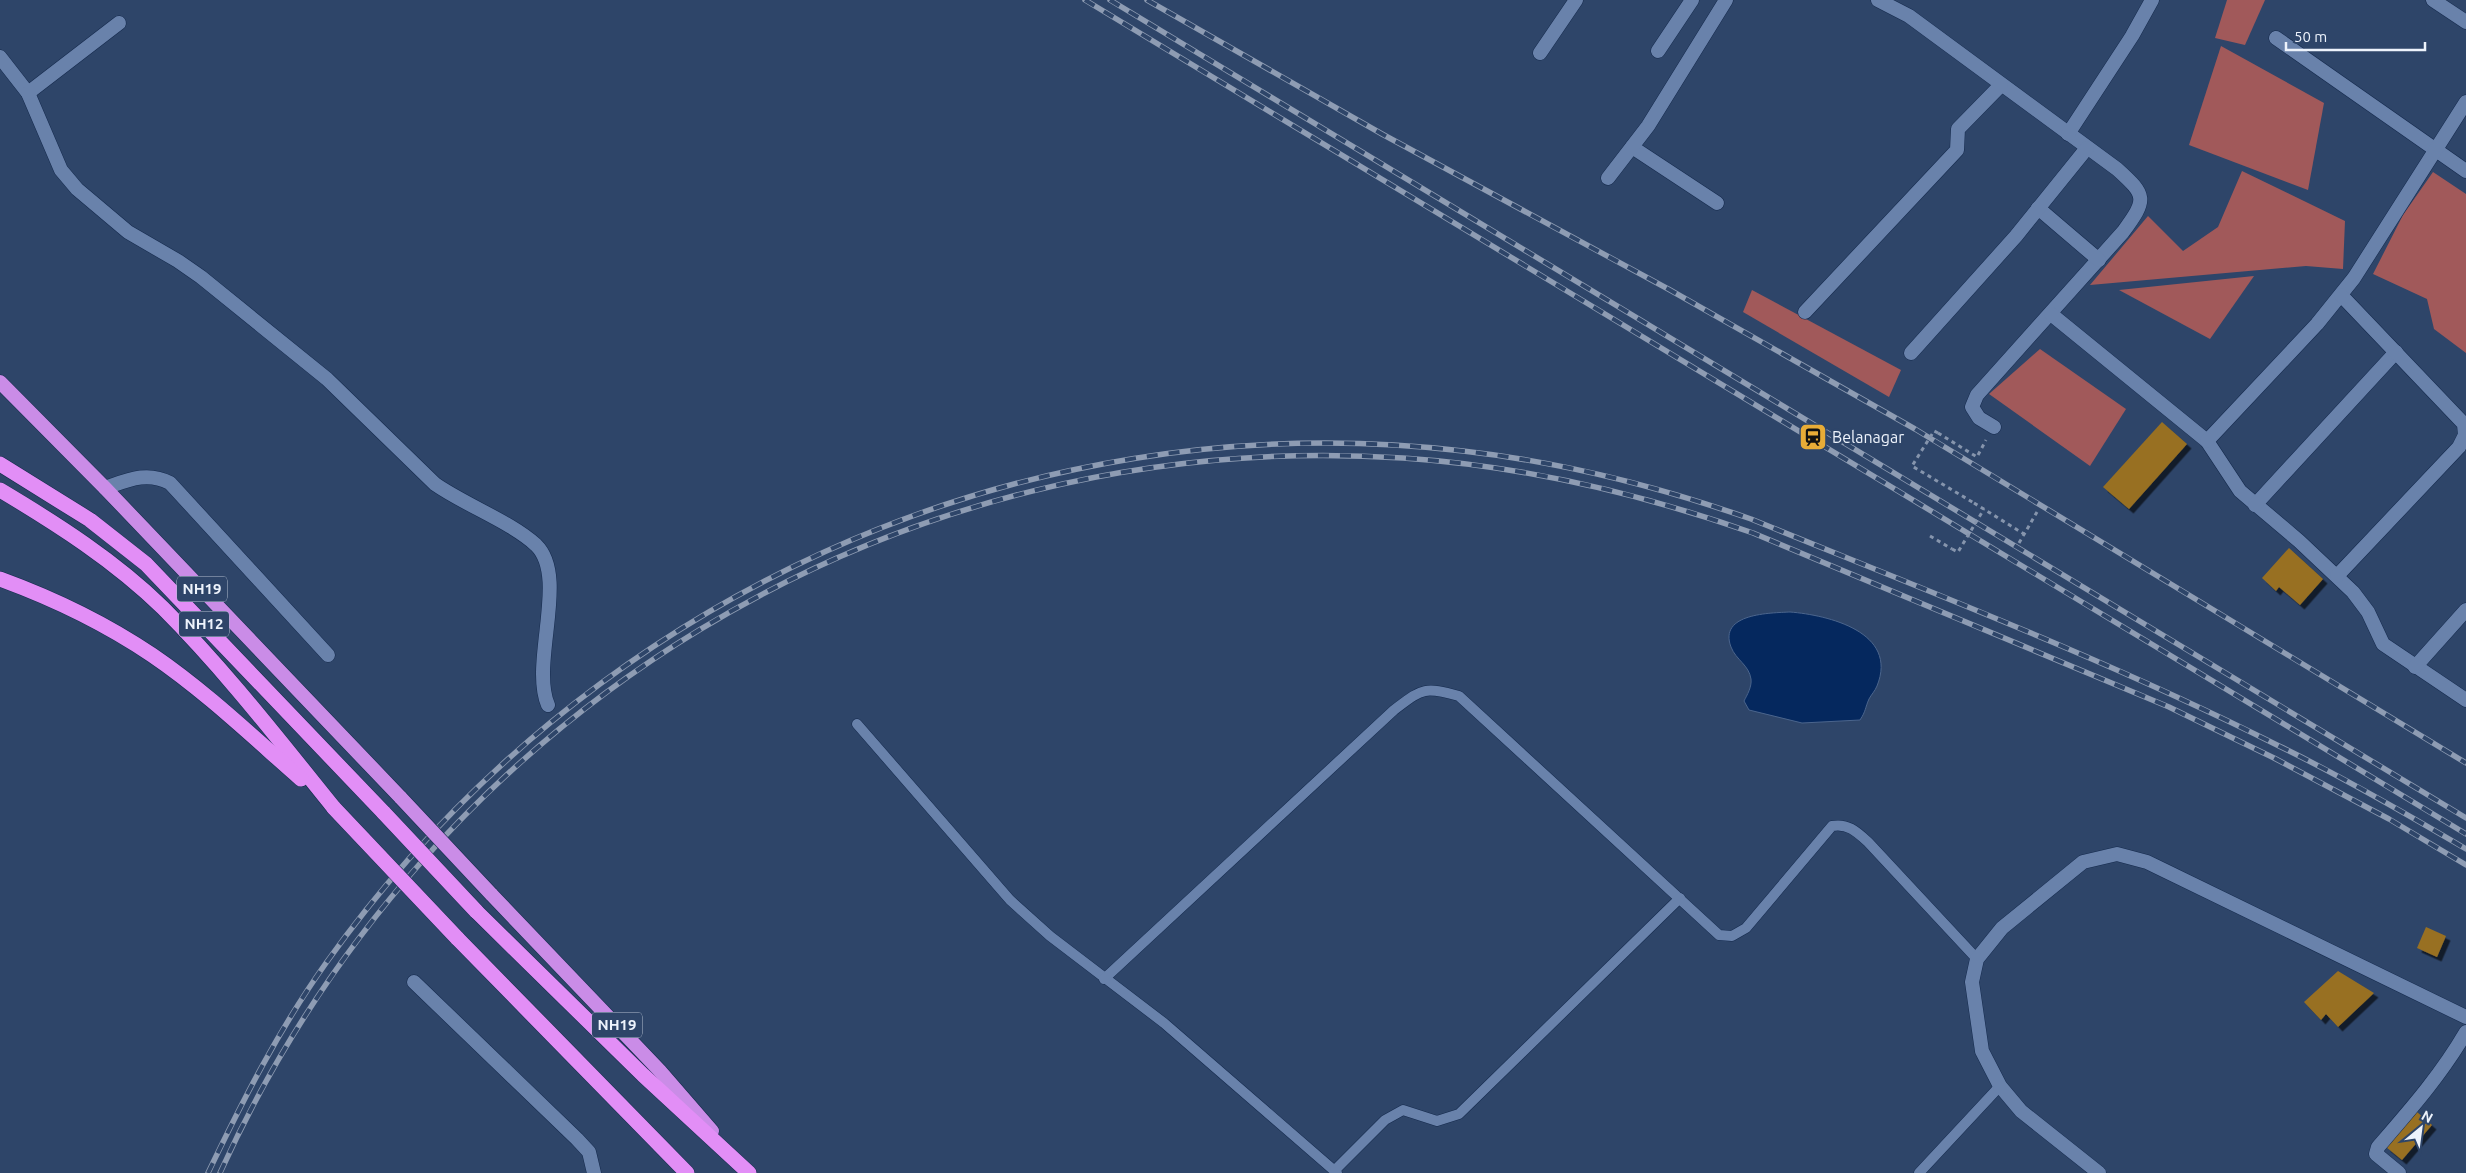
<svg xmlns="http://www.w3.org/2000/svg" width="2466" height="1173" font-family="Ubuntu,sans-serif">
<style>
.green{fill:#a1595a}
.water{fill:#05285e;stroke:#4b658d}
.building{fill:#987022;filter:url(#shadow)}
.lines{fill:none;stroke-linecap:round;stroke-linejoin:round}
.service-casing{stroke:#152a4d;stroke-width:11}
.minor-casing{stroke:#152a4d;stroke-width:15}
.trunk-casing{stroke:#152a4d;stroke-width:15}
.motorway-casing{stroke:#152a4d;stroke-width:16}
.path{stroke:#8695ad;stroke-width:3;stroke-dasharray:4 4;stroke-linecap:butt}
.service{stroke:#6982ab;stroke-width:10}
.minor{stroke:#6982ab;stroke-width:14}
.trunk{stroke:#ca8ce7;stroke-width:14}
.motorway{stroke:#e28ef6;stroke-width:15}
.rail-casing{stroke:#8e9cb3;stroke-width:5.5}
.rail{stroke:#2e4569;stroke-width:4;stroke-dasharray:11;stroke-linecap:butt}
.trunk-bridge-casing{stroke:#152a4d;stroke-width:15;stroke-linecap:butt}
.motorway-bridge-casing{stroke:#152a4d;stroke-width:16;stroke-linecap:butt}
.path-bridge{stroke:#8695ad;stroke-width:3;stroke-dasharray:4 4;stroke-linecap:butt}
.trunk-bridge{stroke:#ca8ce7;stroke-width:14}
.motorway-bridge{stroke:#e28ef6;stroke-width:15}
.labels{text-anchor:middle;stroke-width:4.5;stroke-linejoin:round;paint-order:stroke}
.shield{fill:#2e4569;stroke:#b4bfd0;stroke-width:1}
.shield-label{font-size:15px;font-weight:bold;fill:#edf3fc}
.poi-label{font-size:16px;fill:#edf3fc;stroke:#2e4569;text-anchor:start}
</style>
<defs>
<filter id="shadow"><feDropShadow dx="4.5" dy="4.5" stdDeviation="0" flood-color="#0009"/></filter>
</defs>
<rect width="100%" height="100%" fill="#2e4569"/>
<g class="green">
<path d="M 2227,0 L 2265,0 L 2245,45 L 2215,38 Z"/>
<path d="M 2221,46 L 2324,103 L 2308,190 L 2189,145 Z"/>
<path d="M 2242,171 L 2345,221 L 2343,269 L 2306,266 L 2090,285 L 2148,216 L 2183,251 L 2218,227 Z"/>
<path d="M 2433,172 L 2466,194 L 2466,353 L 2434,329 L 2427,299 L 2373,274 L 2403,215 Z"/>
<path d="M 2254,276 L 2210,339 L 2119,290 Z"/>
<path d="M 1752,290 L 1901,370 L 1889,397 L 1743,312 Z"/>
<path d="M 2040,349 L 2126,409 L 2090,466 L 1989,394 Z"/>
</g>
<path class="water" d="M 1790,612 C 1828,615 1899,632 1877,686 C 1875,691 1871,695 1869,699 C 1865,708 1866,711 1860,720 L 1802,723 L 1749,710 L 1744,701 C 1747,695 1752,687 1751,679 C 1749,665 1736,660 1731,647 C 1718,613 1771,613 1790,612 Z"/>
<g class="building">
<path d="M 2162,422 L 2187,444 L 2129,509 L 2103,487 Z"/>
<path d="M 2289,548 L 2323,579 L 2300,605 L 2279,587 L 2276,591 L 2262,578 Z"/>
<path d="M 2426,927 L 2446,936 L 2437,957 L 2417,948 Z"/>
<path d="M 2338,971 L 2374,993 L 2338,1027 L 2326,1014 L 2321,1020 L 2304,1002 Z"/>
<path d="M 2417,1112 L 2432,1125 L 2402,1160 L 2386,1147 Z"/>
</g>
<g class="lines">
<g class="service-casing">
<g id="service">
<path d="M 857,724 L 1010,900 L 1050,936 L 1164,1023 L 1337,1173"/>
<path d="M 1104,979 L 1394,710 C 1422,689 1423,686 1459,696 L 1719,935 L 1732,936 L 1746,928 L 1832,826 C 1848,823 1857,832 1868,842 L 1977,959"/>
<path d="M 1335,1170 L 1385,1120 L 1403,1110 L 1437,1121 L 1459,1114 L 1680,898"/>
<path d="M 1919,1173 L 2000,1086"/>
</g>
</g>
<g class="minor-casing">
<g id="minor">
<path d="M 1878,0 L 1909,16 L 2117,169 C 2147,196 2147,199 2123,232 L 1977,395 L 1972,407 L 1979,418 L 1994,427"/>
<path d="M 2433,0 L 2466,22"/>
<path d="M 2276,38 L 2466,171"/>
<path d="M 1658,51 L 1692,0"/>
<path d="M 1540,53 L 1576,0"/>
<path d="M 0,57 L 28,93 L 61,170 L 77,189 L 128,232 L 178,261 L 201,277 L 327,379 L 435,484 C 465,505 511,522 536,545 C 569,577 530,663 548,705"/>
<path d="M 28,93 L 119,23"/>
<path d="M 2068,134 L 2132,36 L 2152,0"/>
<path d="M 1632,147 L 1717,203"/>
<path d="M 1608,178 L 1648,126 L 1726,0"/>
<path d="M 2038,208 L 2099,260"/>
<path d="M 1805,312 L 1957,150 L 1958,129 L 2001,85"/>
<path d="M 2051,314 L 2207,441 L 2240,491 L 2299,541 L 2353,592 L 2368,612 L 2383,644 L 2466,700"/>
<path d="M 1911,353 L 2016,236 L 2087,148"/>
<path d="M 2207,441 L 2317,324 L 2354,278 L 2466,102"/>
<path d="M 105,488 C 128,480 147,471 170,483 L 328,655"/>
<path d="M 2255,505 L 2396,352"/>
<path d="M 2337,576 L 2459,447 L 2465,435 L 2464,424 L 2341,295"/>
<path d="M 2415,667 L 2466,610"/>
<path d="M 414,982 L 577,1139 L 589,1152 L 594,1173"/>
<path d="M 2099,1173 L 2021,1111 L 2000,1086 L 1982,1051 L 1972,982 L 1977,959 L 2002,928 L 2083,862 L 2117,854 L 2147,862 L 2466,1017"/>
<path d="M 2399,1173 L 2376,1154 L 2378,1147 C 2410,1110 2441,1075 2466,1032"/>
</g>
</g>
<g class="trunk-casing">
<g id="trunk">
<path d="M 0,382 L 105,488 L 401,798"/>
<path d="M 491,894 L 660,1071 L 712,1131"/>
</g>
</g>
<g class="motorway-casing">
<g id="motorway">
<path d="M 0,464 L 90,520 L 146,564 L 384,813"/>
<path d="M 0,490 C 57,524 115,561 163,608 C 225,670 279,740 334,808"/>
<path d="M 0,579 C 52,598 106,624 152,655 C 205,691 253,737 301,779"/>
<path d="M 476,911 L 643,1075 L 749,1173"/>
<path d="M 457,938 L 687,1173"/>
</g>
</g>
<g class="path">
<path d="M 1938,433 L 1977,457 L 1986,440"/>
<path d="M 1974,503 L 2024,534"/>
<path d="M 1930,536 L 1952,549"/>
<path d="M 2019,543 L 2037,512"/>
</g>
<use href="#service" class="service"/>
<use href="#minor" class="minor"/>
<use href="#trunk" class="trunk"/>
<use href="#motorway" class="motorway"/>
<g class="rail-casing">
<g id="rail">
<path d="M 1085,0 L 2466,834"/>
<path d="M 1110,0 L 2466,818"/>
<path d="M 1147,0 L 1382,134 L 1670,290 L 1915,429 L 2466,763"/>
<path d="M 208,1173 C 243,1100 279,1029 326,963 C 585,600 1018,400 1463,451 C 1562,462 1657,486 1751,519 C 1928,591 2108,660 2279,746 C 2343,777 2405,813 2466,849"/>
<path d="M 220,1173 C 429,711 895,425 1403,458 C 1523,466 1639,493 1753,533 L 2169,707 L 2274,758 L 2389,819 L 2466,865"/>
</g>
</g>
<use href="#rail" class="rail"/>
<g class="trunk-bridge-casing">
<path id="trunk-bridge" d="M 401,798 L 491,894"/>
</g>
<g class="motorway-bridge-casing">
<g id="motorway-bridge">
<path d="M 334,808 L 457,938"/>
<path d="M 384,813 L 476,911"/>
</g>
</g>
<g class="path-bridge">
<path d="M 1938,433 L 1934,431 L 1912,466 L 1974,503"/>
<path d="M 1952,549 L 1958,552 L 1984,509"/>
</g>
<use href="#trunk-bridge" class="trunk-bridge"/>
<use href="#motorway-bridge" class="motorway-bridge"/>
</g>
<defs>
<g id="station-square" transform="scale(1.4375)"><rect x="-9" y="-9" width="18" height="18" rx="4" fill="#e8ac37" stroke="#2e4569"/><path d="M-3-6H3Q5-6 5-4V2Q5 4 3 4L4.5 6H3L1.5 4h-3L-3 6H-4.5L-3 4Q-5 4-5 2V-4Q-5-6-3-6ZM-3.5-4v3h7v-3ZM-3.5 1v1.5H-2V1ZM2 1v1.5H3.5V1Z" fill="#111"/></g>
</defs>
<g fill-rule="evenodd">
<use href="#station-square" x="1813" y="437"/>
</g>
<g class="labels">
<g class="shield">
<rect x="177" y="576.5" width="50" height="25" rx="4"/>
<rect x="179" y="611.5" width="50" height="25" rx="4"/>
<rect x="592" y="1012.5" width="50" height="25" rx="4"/>
</g>
<g class="shield-label">
<text x="202" y="594">NH19</text>
<text x="204" y="629">NH12</text>
<text x="617" y="1030">NH19</text>
</g>
<g class="poi-label">
<text x="1832" y="443">Belanagar</text>
</g>
</g>
<g transform="translate(2421 1128) rotate(29)" stroke="#2e4569" stroke-width="4" paint-order="stroke">
<path d="M0-4L9 19L0 12L-9 19Z" fill="#edf3fc"/>
<text y="-8" font-size="14" font-weight="bold" text-anchor="middle" fill="#edf3fc">N</text>
</g>
<path d="M2286 42v8h139v-8" fill="none" stroke="#edf3fc" stroke-width="2.5"/>
<text x="2294" y="42" font-size="15" fill="#edf3fc" stroke="#2e4569" stroke-width="4" paint-order="stroke">50 m</text>
</svg>
